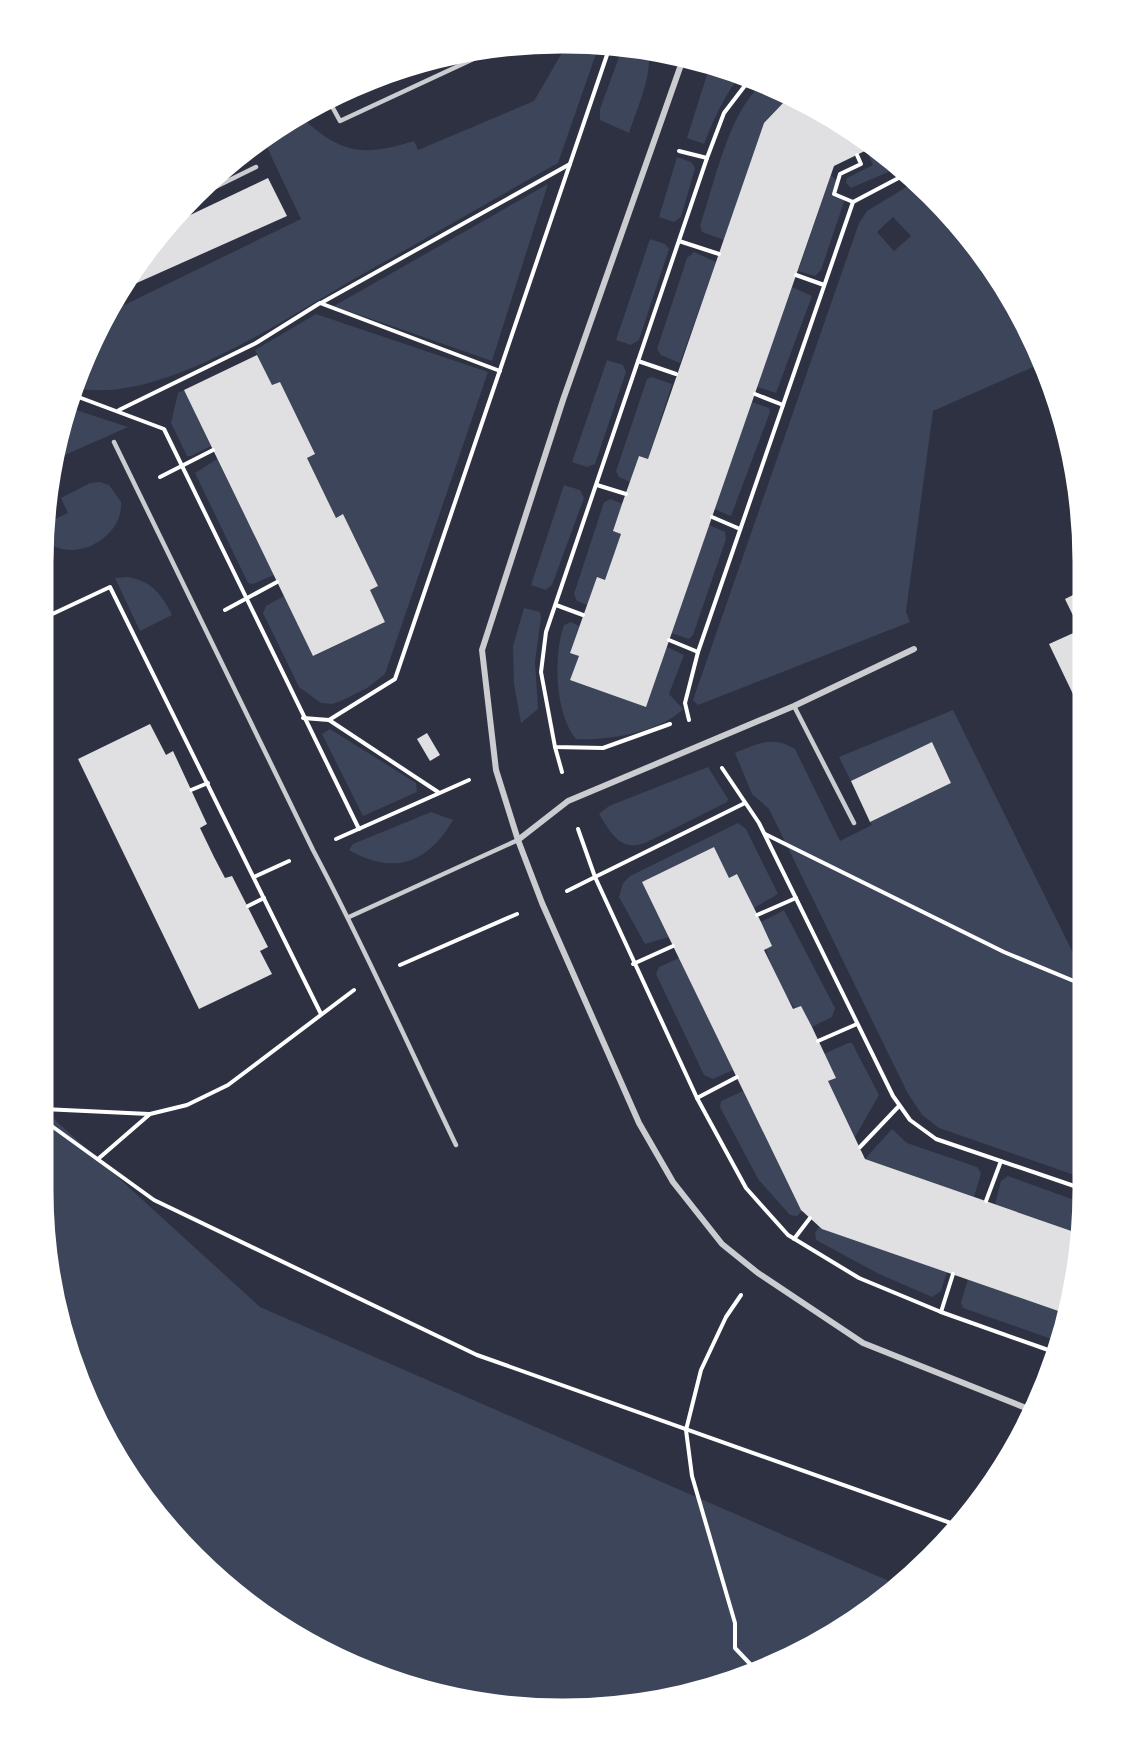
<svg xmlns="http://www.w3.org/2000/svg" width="1126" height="1752" font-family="'Roboto Condensed',sans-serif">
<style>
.green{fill:#3c4559;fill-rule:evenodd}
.building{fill:#e0e0e3}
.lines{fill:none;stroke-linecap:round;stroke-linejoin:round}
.path{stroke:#fff;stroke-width:4}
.service{stroke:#caccd0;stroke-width:4.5}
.minor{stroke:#caccd0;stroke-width:6}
.rim{fill:none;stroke:#fff;stroke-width:3}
</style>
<rect width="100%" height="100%" fill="#2d3142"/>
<g class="green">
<path d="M 567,44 L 599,45 L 558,163 C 492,200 427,238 361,275 C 287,317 161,406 75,388 L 82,363 L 116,309 L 301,219 L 263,139 L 300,116 C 341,154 362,157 414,141 L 418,150 L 534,101 Z"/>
<path d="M 623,46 L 649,51 C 651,79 638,106 629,133 L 600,120 L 600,109 Z"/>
<path d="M 710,65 L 741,75 C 724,95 714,119 704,144 L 687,138 Z"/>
<path d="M 763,84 L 792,98 L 784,102 L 764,123 L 724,240 L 702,232 L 700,226 C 714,186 729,109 763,84 Z"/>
<path d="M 873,147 L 900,167 L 851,188 L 846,183 L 847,178 L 873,165 L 866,150 Z"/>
<path d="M 677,157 L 691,162 L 695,168 L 681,217 L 674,222 L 659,217 Z"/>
<path d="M 831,175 L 837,181 L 834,195 L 845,199 L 821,270 L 815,276 L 798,271 Z"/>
<path d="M 916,181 L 977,246 L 1030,333 L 1042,363 L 933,411 L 906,612 L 910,622 L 698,705 L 693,700 L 859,223 L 867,211 ZM 893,217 L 911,236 L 894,251 L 877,232 Z"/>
<path d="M 548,184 L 492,361 L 334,306 Z"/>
<path d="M 650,239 L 665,244 L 669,249 L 639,340 L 631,345 L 616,340 Z"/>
<path d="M 694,252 L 716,262 L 680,363 L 661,355 L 657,349 L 687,258 Z"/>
<path d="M 792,287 L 812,296 L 776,393 L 757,387 Z"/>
<path d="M 316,314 L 488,372 L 385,674 L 367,688 L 341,701 L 332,704 L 321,703 L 299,687 L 263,613 L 266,606 L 284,596 L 314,656 L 385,622 L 370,590 L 378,586 L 343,514 L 336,518 L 307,458 L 315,454 L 280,382 L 272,385 L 255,350 Z"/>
<path d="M 607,360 L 623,365 L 626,372 L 595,464 L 587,467 L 572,462 Z"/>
<path d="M 652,377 L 672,384 L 648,459 L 639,456 L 630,482 L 619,477 L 616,471 L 647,379 Z"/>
<path d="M 184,390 L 211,446 L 191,456 L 187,456 L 171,423 L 178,393 Z"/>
<path d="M 752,402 L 769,408 L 770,412 L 731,516 L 714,509 Z"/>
<path d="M 70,408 L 128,427 L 56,459 Z"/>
<path d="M 217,459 L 274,575 L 253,584 L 248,583 L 195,473 Z"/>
<path d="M 100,482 L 109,485 L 121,502 C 124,537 74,565 46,541 L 46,523 L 68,513 L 61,498 L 90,483 Z"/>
<path d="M 564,485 L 580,490 L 584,498 L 552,585 L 546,590 L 531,585 Z"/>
<path d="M 611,499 L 622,504 L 613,531 L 621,534 L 605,580 L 597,578 L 587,605 L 577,601 L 574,594 L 604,502 Z"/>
<path d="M 709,525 L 725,532 L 726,539 L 693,635 L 689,639 L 671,633 Z"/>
<path d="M 127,577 C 151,580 162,595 172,615 L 140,631 L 115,578 Z"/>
<path d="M 524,608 L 540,612 L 541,618 L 535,662 L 538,709 L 521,723 L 514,684 L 513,646 Z"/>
<path d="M 571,622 L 579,626 L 570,653 L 579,656 L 570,680 L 667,647 L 684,655 L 669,694 L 683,709 C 661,732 607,741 576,739 C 555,714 553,656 564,625 Z"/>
<path d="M 953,710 L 1081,969 L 1080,1177 L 939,1128 L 922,1115 L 907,1092 L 769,809 L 752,794 L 735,753 C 757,744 773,735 795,749 L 840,841 L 872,825 L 870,822 L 951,783 L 932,742 L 851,781 L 839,757 Z"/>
<path d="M 330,729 L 416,783 L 417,792 L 363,816 L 322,734 Z"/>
<path d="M 708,767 L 728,799 L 727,802 L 645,843 C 620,852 611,833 599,814 L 609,806 Z"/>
<path d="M 431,812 L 453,820 C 428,863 394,876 349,850 L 353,844 Z"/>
<path d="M 738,823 L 746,829 L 778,894 L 754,908 L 737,874 L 729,878 L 714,847 L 642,882 L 669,937 L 645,944 L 619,897 L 623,883 L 630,876 Z"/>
<path d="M 784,910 L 835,1008 L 832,1017 L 812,1027 C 783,1000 765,962 761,922 Z"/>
<path d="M 679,958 L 733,1070 L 713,1079 L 704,1075 L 656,974 L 659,967 Z"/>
<path d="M 848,1043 L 852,1043 L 879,1095 L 855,1137 L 828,1081 L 835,1078 L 824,1054 Z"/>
<path d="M 743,1091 L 802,1211 L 797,1216 L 790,1215 L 758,1179 L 720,1107 L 721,1101 Z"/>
<path d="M 43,1109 L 260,1307 L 896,1584 L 852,1622 L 698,1692 L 529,1709 L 395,1682 L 246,1603 L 130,1479 L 70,1356 L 42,1189 Z"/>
<path d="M 892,1129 L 907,1143 L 977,1167 L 981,1173 L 974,1197 L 865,1159 Z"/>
<path d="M 1008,1176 L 1080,1202 L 1080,1234 L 995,1204 L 1001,1181 Z"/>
<path d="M 819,1227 L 947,1272 L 941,1291 L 932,1297 L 879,1274 L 816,1240 L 815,1233 Z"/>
<path d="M 968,1279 L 1064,1313 L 1057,1341 L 963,1308 L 961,1302 Z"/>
</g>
<g class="building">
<path d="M 792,98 L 823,112 L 873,147 L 834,166 L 646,707 L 570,680 L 579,656 L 570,653 L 597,577 L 605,580 L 621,534 L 613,531 L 622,504 L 639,456 L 648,459 L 764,123 L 784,102 Z"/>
<path d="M 268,178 L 287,216 L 130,286 L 167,226 Z"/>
<path d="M 257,355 L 272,385 L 280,382 L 315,454 L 307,458 L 336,518 L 343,514 L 378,586 L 370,590 L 385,622 L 313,656 L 184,390 Z"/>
<path d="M 1083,590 L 1082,634 L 1082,713 L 1049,644 L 1080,630 L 1065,599 Z"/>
<path d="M 150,724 L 166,755 L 173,751 L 207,824 L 200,828 L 214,857 L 225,878 L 232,876 L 268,947 L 260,951 L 272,974 L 199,1009 L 78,759 Z"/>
<path d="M 427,733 L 440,755 L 430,761 L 417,739 Z"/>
<path d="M 932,742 L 951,783 L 870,822 L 851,781 Z"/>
<path d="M 714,847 L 729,878 L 737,874 L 761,922 L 772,946 L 764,950 L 793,1009 L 801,1006 L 812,1027 L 836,1078 L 828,1081 L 865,1159 L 1080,1234 L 1080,1257 L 1064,1313 L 822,1229 L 801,1210 L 642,882 Z"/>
</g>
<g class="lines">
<g class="path">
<path d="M 679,151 L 707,158"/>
<path d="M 853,202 L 834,194 L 840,174 L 861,164 L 857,155"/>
<path d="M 679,241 L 719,254"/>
<path d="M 796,275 L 824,285"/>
<path d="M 321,303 L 570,164"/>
<path d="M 638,361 L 676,374"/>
<path d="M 755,394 L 783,405"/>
<path d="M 73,395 L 164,429 L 359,829"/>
<path d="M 119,410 L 256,343 L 320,303 L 500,371"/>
<path d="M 160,477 L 213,450"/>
<path d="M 597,485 L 626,494"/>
<path d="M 712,517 L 740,529"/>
<path d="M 556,605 L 583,615"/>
<path d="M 225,610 L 277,582"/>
<path d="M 46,617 L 110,587 L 321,1014"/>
<path d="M 669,640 L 698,652"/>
<path d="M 303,718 L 329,720 L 438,792"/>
<path d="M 329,720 L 395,679 L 610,46"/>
<path d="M 689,720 L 685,703 L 698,652 L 853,202 L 908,173"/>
<path d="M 670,724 L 603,748 L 555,747 L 541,672 L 546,632 L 707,158 L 724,113 L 750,79"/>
<path d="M 555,747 L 562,772"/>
<path d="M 722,768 L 759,823 L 893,1096 L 910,1120 L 936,1139 L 1080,1188"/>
<path d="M 191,790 L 208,783"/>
<path d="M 745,803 L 595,877 L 697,1098 L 746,1188 L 788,1235 L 859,1278 L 941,1312 L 1054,1352"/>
<path d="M 765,834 L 1004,952 L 1081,984"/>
<path d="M 336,839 L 469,780"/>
<path d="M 254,877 L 289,861"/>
<path d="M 567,891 L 595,877 L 578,829"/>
<path d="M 248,906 L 264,898"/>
<path d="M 757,915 L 796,898"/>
<path d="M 633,964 L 673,946"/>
<path d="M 400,965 L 517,914"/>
<path d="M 818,1041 L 857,1024"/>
<path d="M 697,1098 L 737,1077"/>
<path d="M 43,1109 L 149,1114"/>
<path d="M 42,1119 L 154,1200 L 477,1355 L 959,1526"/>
<path d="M 860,1147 L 899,1106"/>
<path d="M 98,1159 L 150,1114 L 187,1105 L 228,1085 L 354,990"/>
<path d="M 986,1201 L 1001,1161"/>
<path d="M 794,1239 L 810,1218"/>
<path d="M 741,1295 L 726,1317 L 701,1370 L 686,1430 L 692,1476 L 735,1623 L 735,1648 L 753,1667"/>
<path d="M 941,1312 L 953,1274"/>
</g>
<g class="service">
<path d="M 328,99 L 340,121 L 497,48"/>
<path d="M 195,197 L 256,167"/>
<path d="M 114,442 L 313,850 C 364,946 409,1047 456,1145"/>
<path d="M 794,706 L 854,823"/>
<path d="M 349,917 L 518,840"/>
</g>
<g class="minor">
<path d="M 683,59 L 563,400 L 482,650 L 496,770 L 518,840 L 542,903 L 639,1123 L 673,1182 L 722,1244 L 758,1273 L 863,1343 L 1031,1410"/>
<path d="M 518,840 L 568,801 L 794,706 L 914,649"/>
</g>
</g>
<path d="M0 0H1126V1752H0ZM562 52H564A510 510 0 0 1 1074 562V1190A510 510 0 0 1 564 1700H562A510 510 0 0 1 52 1190V562A510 510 0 0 1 562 52Z" fill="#fff" fill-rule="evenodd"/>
<path class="rim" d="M562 52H564A510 510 0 0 1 1074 562V1190A510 510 0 0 1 564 1700H562A510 510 0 0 1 52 1190V562A510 510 0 0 1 562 52Z"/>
</svg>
